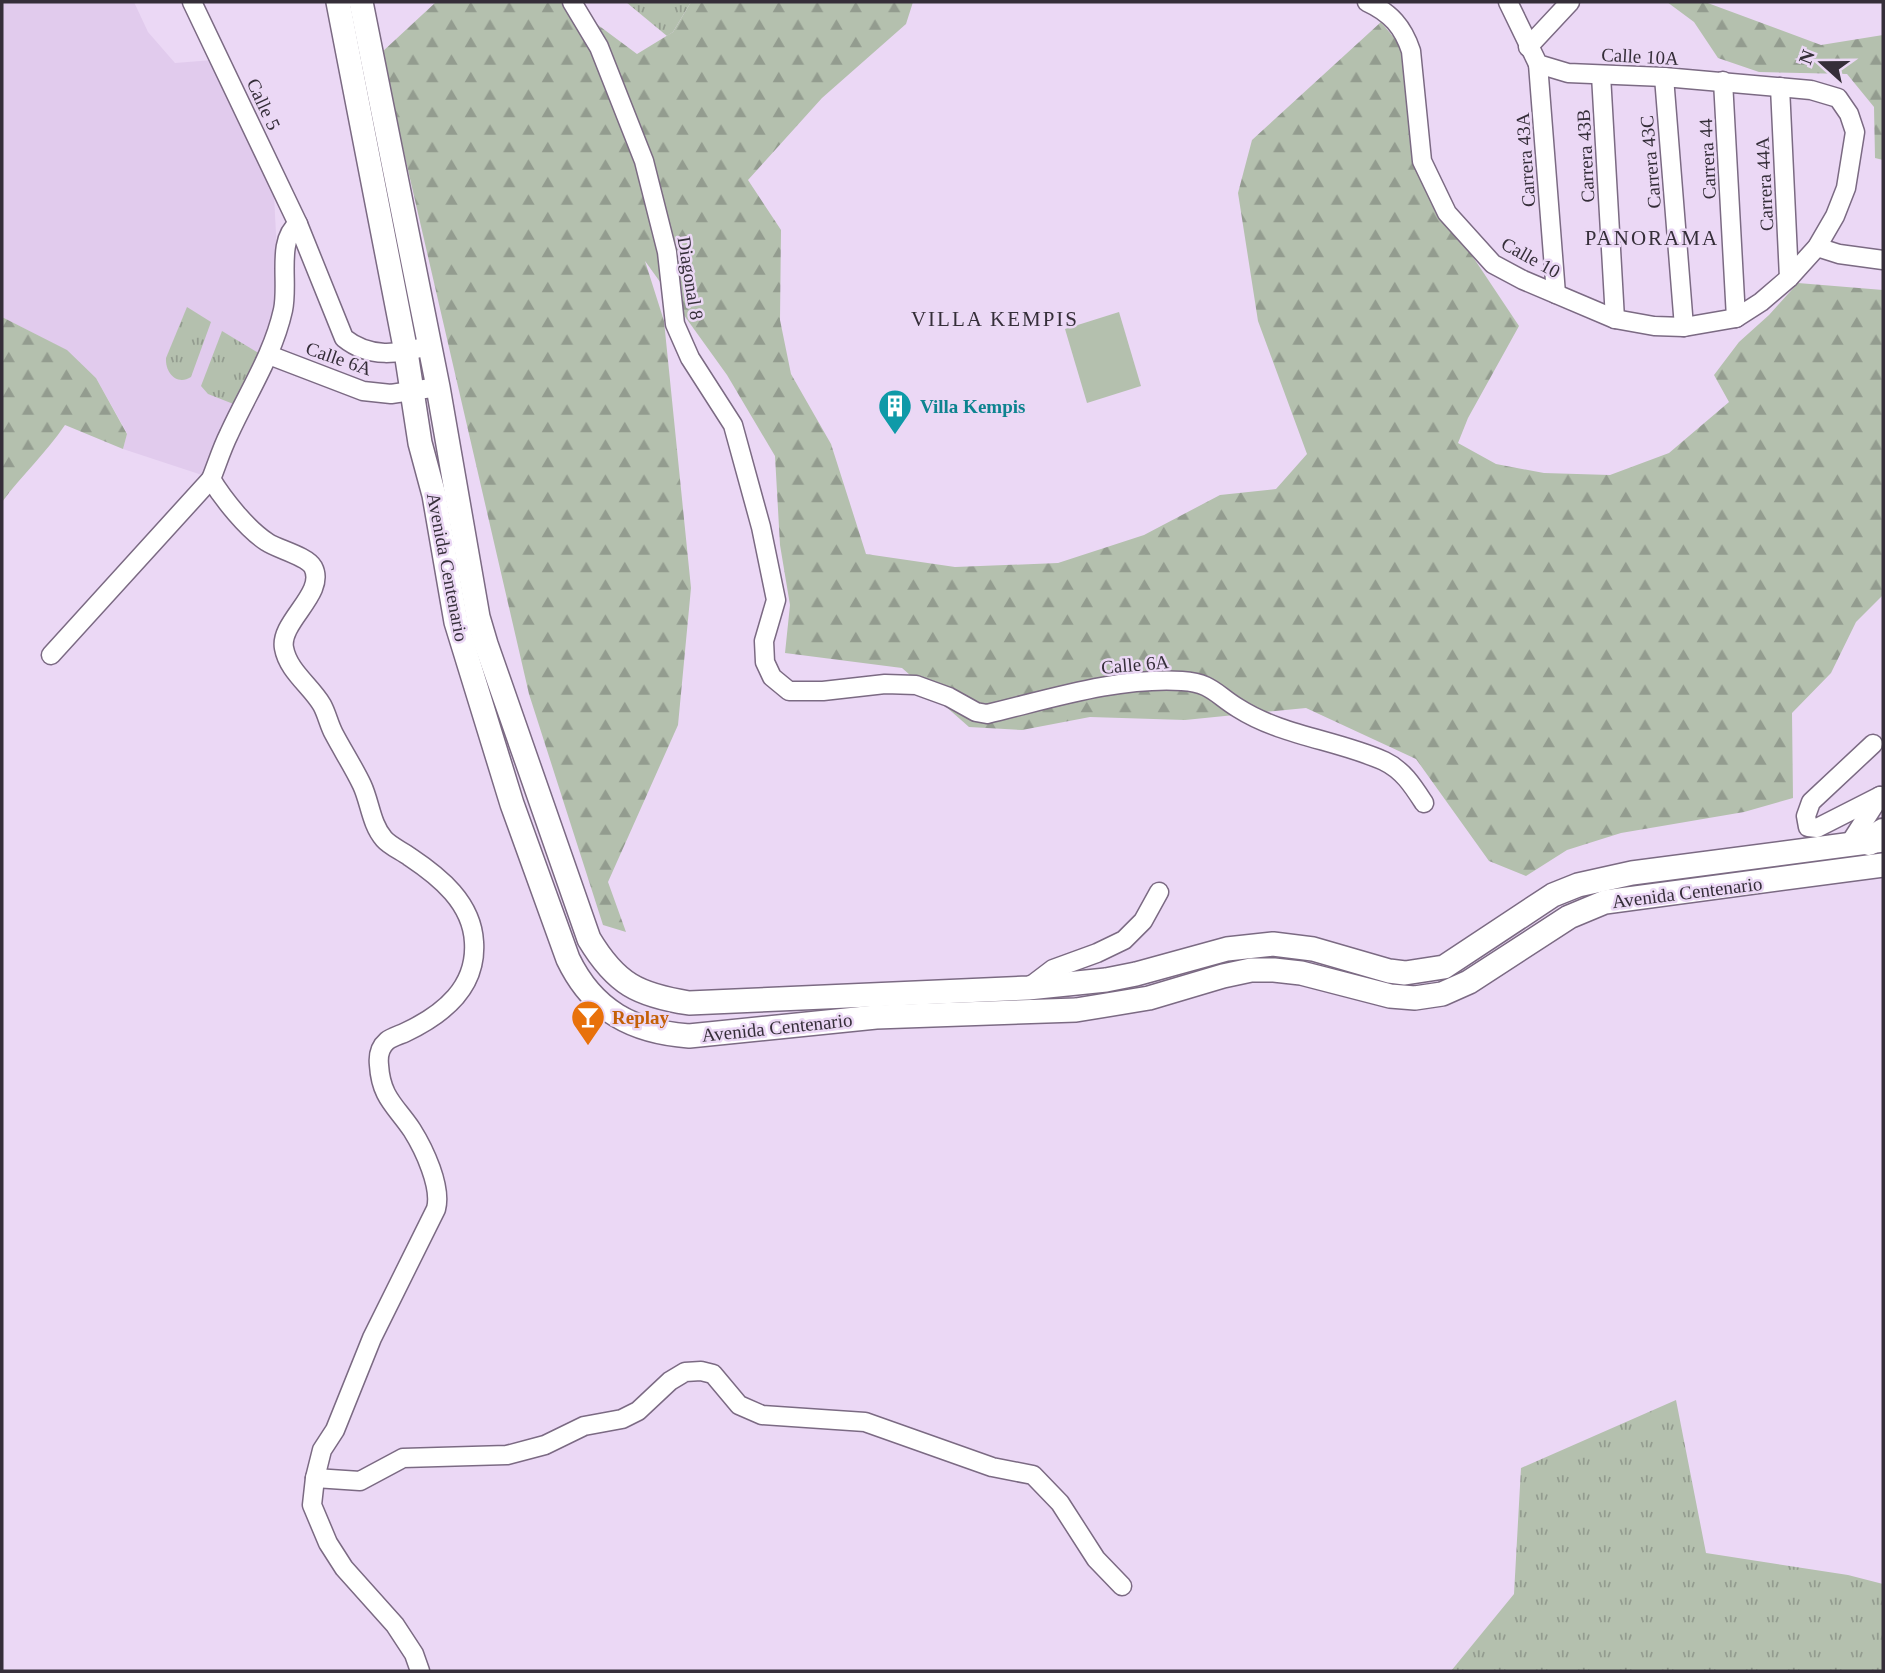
<svg xmlns="http://www.w3.org/2000/svg" width="1885" height="1673" font-family="'Times New Roman',serif">
<style>
.built{fill:#e1cbed}
.grass{fill:url(#grass-tufts)}
.forest{fill:url(#forest-firs)}
.green{fill:#b4c0ae}
.lines{fill:none;stroke-linecap:round;stroke-linejoin:round}
.minor-casing{stroke:#7b6a83;stroke-width:21}
.major-casing{stroke:#7b6a83;stroke-width:26}
.highway-casing{stroke:#7b6a83;stroke-width:30}
.minor{stroke:#fff;stroke-width:18}
.major{stroke:#fff;stroke-width:23}
.highway{stroke:#fff;stroke-width:26}
.labels{text-anchor:middle;stroke-width:5;stroke-linejoin:round;paint-order:stroke}
.street-label{font-size:19px;fill:#352e39;stroke:#ebd8f5}
.culture-label{font-size:19px;font-weight:bold;fill:#0d838f;stroke:#ebd8f5;text-anchor:start}
.food-label{font-size:19px;font-weight:bold;fill:#c56008;stroke:#ebd8f5;text-anchor:start}
.neighbourhood-label{font-size:21px;letter-spacing:2px;fill:#352e39;stroke:#ebd8f5}
</style>
<defs>
<pattern id="grass-tufts" width="24" height="20" patternUnits="userSpaceOnUse" patternTransform="scale(1.75)"><rect width="24" height="20" fill="#b4c0ae"/><path d="M3 7l-1-3M5 7V3M7 7l1-3M15 17l-1-3M17 17v-4M19 17l1-3" fill="none" stroke="#939c8f"/></pattern>
<pattern id="forest-firs" width="22" height="20" patternUnits="userSpaceOnUse" patternTransform="scale(1.75)"><rect width="22" height="20" fill="#b4c0ae"/><path d="M5 1l3.5 6h-7zM16 11l3.5 6h-7z" fill="#939c8f"/></pattern>
</defs>
<rect width="100%" height="100%" fill="#ebd8f5"/>
<path class="built" d="M 2,2 L 134,2 L 148,32 L 175,63 L 213,60 L 274,194 L 278,275 L 270,331 L 202,475 L 123,449 L 127,433 L 96,378 L 66,350 L 2,317 Z"/>
<g class="grass">
<path d="M 626,2 L 691,2 L 673,32 L 667,36 Z"/>
<path d="M 187,307 L 211,322 L 191,377 C 177,386 165,373 166,358 Z"/>
<path d="M 222,331 L 260,354 L 236,405 L 208,394 L 201,386 Z"/>
<path d="M 1676,1400 L 1706,1553 L 1848,1575 L 1883,1584 L 1883,1671 L 1451,1671 L 1514,1594 L 1521,1468 Z"/>
</g>
<g class="forest">
<path d="M 436,2 L 567,2 L 637,54 L 673,32 L 691,2 L 913,2 L 906,24 L 822,98 L 748,180 L 781,230 L 780,320 L 791,374 L 831,444 L 866,554 L 955,567 L 1058,563 L 1144,535 L 1220,495 L 1276,489 L 1307,454 L 1258,321 L 1238,193 L 1252,140 L 1381,22 L 1406,52 L 1415,106 L 1445,215 L 1519,326 L 1468,418 L 1458,443 L 1496,464 L 1544,473 L 1610,475 L 1669,453 L 1729,402 L 1714,375 L 1739,342 L 1769,315 L 1798,283 L 1883,290 L 1883,595 L 1856,622 L 1831,673 L 1792,713 L 1793,798 L 1744,812 L 1621,833 L 1567,850 L 1526,876 L 1489,861 L 1416,759 L 1306,708 L 1185,720 L 1090,717 L 1022,730 L 969,727 L 902,668 L 785,653 L 790,605 L 780,545 L 775,456 L 727,375 L 645,261 L 664,321 L 691,588 L 678,725 L 608,882 L 626,932 L 603,925 L 529,694 L 381,53 Z"/>
<path d="M 1667,2 L 1705,2 L 1821,45 L 1883,35 L 1883,160 L 1875,158 L 1874,107 L 1847,74 L 1759,72 L 1718,58 L 1694,22 Z"/>
<path d="M 2,317 L 67,350 L 96,378 L 127,434 L 123,449 L 65,425 C 46,453 22,475 2,502 Z"/>
</g>
<path class="green" d="M 1119,312 L 1141,386 L 1087,403 L 1065,329 Z"/>
<g class="lines">
<g class="minor-casing">
<g id="minor">
<path d="M 192,2 L 298,224 L 344,338 C 370,359 398,354 428,346"/>
<path d="M 572,2 L 599,47 L 644,161 L 667,252 L 675,324 L 690,358 L 733,425 L 761,527 L 776,600 L 764,641 L 765,662 L 772,677 L 789,691 L 823,691 L 885,684 L 916,685 L 949,697 L 976,712 L 987,714 C 1050,699 1117,677 1182,681 C 1212,683 1215,694 1238,708 C 1282,736 1337,740 1384,761 C 1403,770 1413,786 1424,803"/>
<path d="M 1367,2 C 1391,13 1403,27 1411,51 L 1422,161 L 1447,213 L 1493,264 L 1523,280 L 1615,319 L 1654,326 L 1684,327 L 1736,318 L 1761,302 L 1789,278 L 1817,247 L 1835,216 L 1846,188 L 1855,132 L 1849,114 L 1838,98 L 1811,90 L 1664,77 L 1568,73 L 1538,64 L 1508,2"/>
<path d="M 1528,47 L 1570,2"/>
<path d="M 1538,64 L 1556,294"/>
<path d="M 1601,75 L 1615,319"/>
<path d="M 1664,77 L 1684,327"/>
<path d="M 1723,81 L 1736,318"/>
<path d="M 1780,87 L 1789,278"/>
<path d="M 298,224 C 276,240 289,283 283,310 C 273,355 248,392 229,434 C 222,448 217,464 211,479 C 223,499 247,529 267,542 C 277,549 307,556 313,567 C 327,593 279,622 284,648 C 288,671 311,686 322,705 C 327,714 329,725 334,734 C 343,751 354,768 362,785 C 370,802 371,824 384,839 C 390,846 402,851 410,857 C 440,877 472,903 474,942 C 477,987 444,1014 406,1032 C 400,1035 392,1037 387,1041 C 380,1047 378,1056 379,1065 C 381,1098 396,1106 412,1130 C 424,1149 442,1187 436,1209 L 372,1338 L 335,1430 L 322,1450 L 315,1478 L 312,1505 L 328,1543 L 344,1568 L 395,1625 L 414,1654 L 420,1671"/>
<path d="M 1817,247 L 1839,254 L 1883,260"/>
<path d="M 269,355 L 363,391 L 391,394 L 438,387"/>
<path d="M 51,655 L 211,479"/>
<path d="M 1873,744 L 1811,802 L 1806,816 L 1808,827 L 1817,828 L 1880,796"/>
<path d="M 1848,846 L 1880,796"/>
<path d="M 1028,988 L 1053,969 L 1097,953 L 1124,940 L 1143,921 L 1159,892"/>
<path d="M 315,1478 L 360,1481 L 403,1458 L 507,1455 L 545,1445 L 584,1426 L 622,1419 L 638,1411 L 670,1381 L 685,1372 L 701,1371 L 713,1374 L 739,1405 L 762,1415 L 865,1422 L 992,1467 L 1033,1475 L 1060,1503 L 1096,1559 L 1122,1586"/>
</g>
</g>
<g class="major-casing">
<g id="major">
<path d="M 338,2 L 406,352 L 420,443 L 434,495 L 456,622 L 512,804 L 568,959 C 593,1011 633,1032 689,1036 L 876,1017 L 1076,1010 L 1149,998 L 1223,976 L 1251,970 L 1274,970 L 1301,973 L 1390,996 L 1415,998 L 1442,994 L 1469,982 L 1569,917 L 1605,902 L 1883,865"/>
<path d="M 361,2 L 438,387 L 478,617 L 486,644 L 589,939 C 616,984 638,995 689,1003 L 1028,988 L 1106,980 L 1136,974 L 1227,949 L 1273,944 L 1313,949 L 1389,971 L 1405,973 L 1444,967 L 1553,895 L 1578,885 L 1632,873 L 1883,840"/>
</g>
</g>
<g class="highway-casing">
<path id="highway" d="M 1869,842 L 1883,832"/>
</g>
<use href="#minor" class="minor"/>
<use href="#major" class="major"/>
<use href="#highway" class="highway"/>
</g>
<defs>
<g id="building-pin" transform="scale(1.75)"><path d="M0 17L-7.5 6A9.5 9.5 0 1 1 7.5 6Z" fill="#0f9aa8" stroke="#ebd8f5"/><path d="M-4-6H4V6H1V3H-1V6H-4ZM-2.5-4.3h1.7v1.8h-1.7ZM.8-4.3h1.7v1.8H.8ZM-2.5-1h1.7V.8h-1.7ZM.8-1h1.7V.8H.8Z" fill="#fff"/></g>
<g id="bar-pin" transform="scale(1.75)"><path d="M0 17L-7.5 6A9.5 9.5 0 1 1 7.5 6Z" fill="#e8710a" stroke="#ebd8f5"/><path d="M-6-5H6L.8 .8V4.5H3.5V6h-7V4.5H-.8V.8Z" fill="#fff"/></g>
</defs>
<g fill-rule="evenodd">
<use href="#building-pin" x="895" y="406"/>
<use href="#bar-pin" x="588" y="1017"/>
</g>
<g class="labels">
<g class="street-label">
<text transform="translate(1640 56) rotate(3)" y="7">Calle 10A</text>
<text transform="translate(264 104) rotate(65)" y="7">Calle 5</text>
<text transform="translate(1585 156) rotate(-93)" y="7">Carrera 43B</text>
<text transform="translate(1707 159) rotate(-93)" y="7">Carrera 44</text>
<text transform="translate(1525 160) rotate(-94)" y="7">Carrera 43A</text>
<text transform="translate(1650 162) rotate(-95)" y="7">Carrera 43C</text>
<text transform="translate(1764 184) rotate(-93)" y="7">Carrera 44A</text>
<text transform="translate(1531 257) rotate(29)" y="7">Calle 10</text>
<text transform="translate(691 278) rotate(81)" y="7">Diagonal 8</text>
<text transform="translate(339 358) rotate(19)" y="7">Calle 6A</text>
<text transform="translate(448 567) rotate(79)" y="7">Avenida Centenario</text>
<text transform="translate(1135 664) rotate(-5)" y="7">Calle 6A</text>
<text transform="translate(1687 892) rotate(-7)" y="7">Avenida Centenario</text>
<text transform="translate(777 1027) rotate(-6)" y="7">Avenida Centenario</text>
</g>
<g class="culture-label">
<text x="920" y="413">Villa Kempis</text>
</g>
<g class="food-label">
<text x="612" y="1024">Replay</text>
</g>
<g class="neighbourhood-label">
<text x="1652" y="245">PANORAMA</text>
<text x="995" y="326">VILLA KEMPIS</text>
</g>
</g>
<rect width="1885" height="1673" fill="none" stroke="#352e39" stroke-width="7"/>
<g transform="translate(1822 63) rotate(291)" stroke="#ebd8f5" stroke-width="5" paint-order="stroke">
<path d="M0-5L12 26L0 18L-12 26Z" fill="#352e39"/>
<text y="-10" font-size="19" font-weight="bold" text-anchor="middle" fill="#352e39">N</text>
</g>
</svg>
